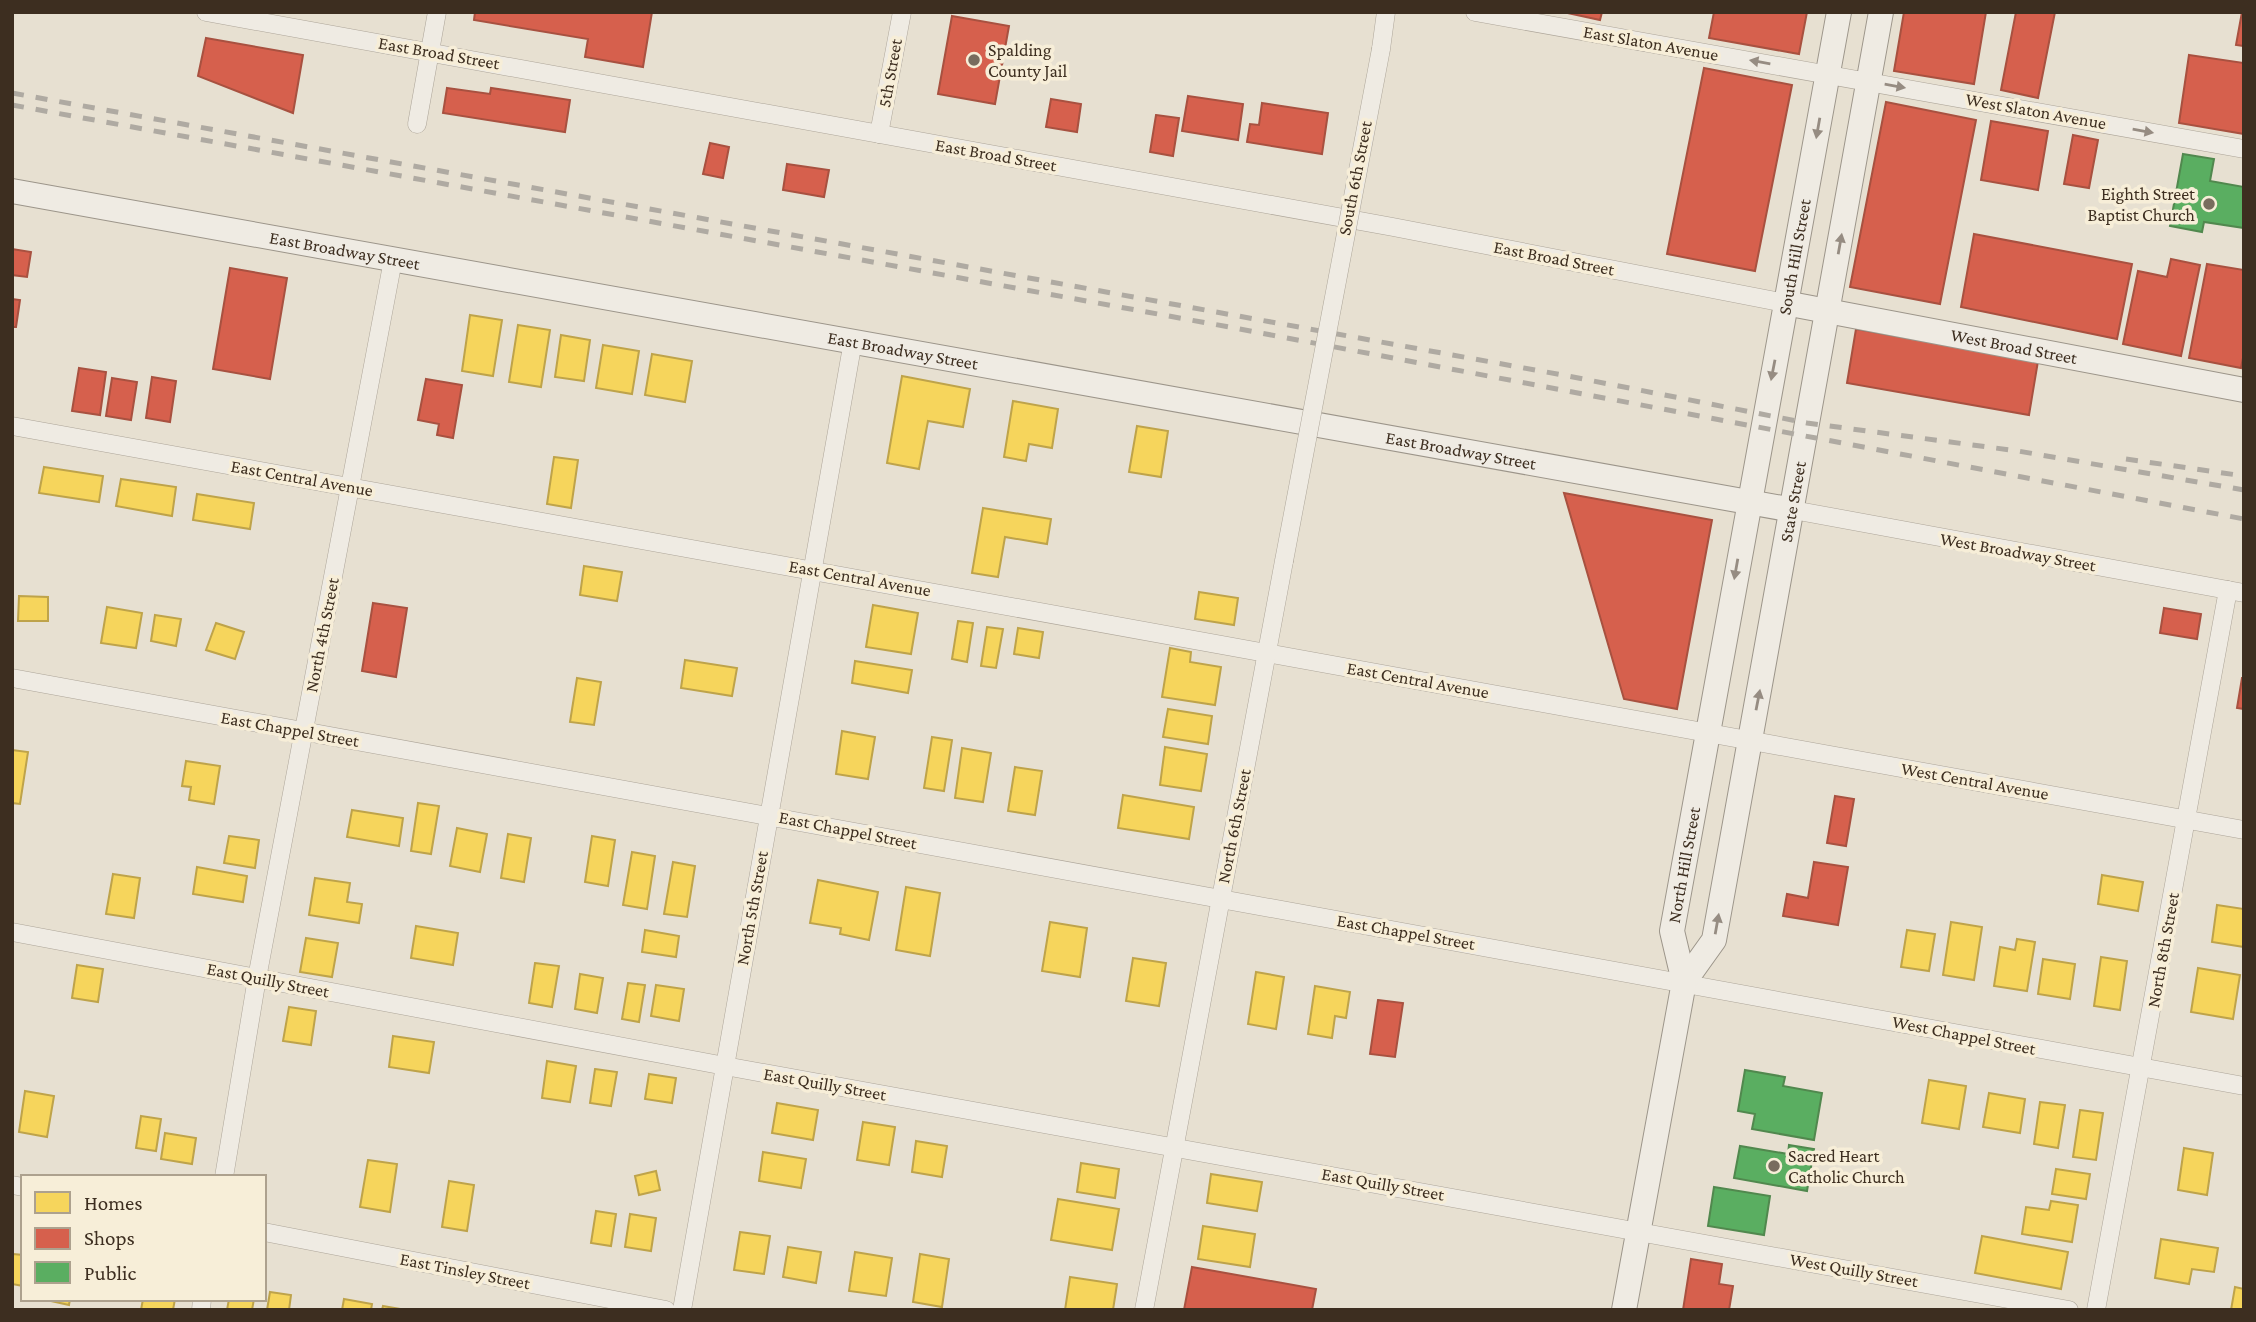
<svg xmlns="http://www.w3.org/2000/svg" width="2256" height="1322" font-family="'Crimson Pro',serif">
<style>
.homes{fill:#f6d55c;stroke:#bea34a;stroke-width:2}
.shops{fill:#d6604d;stroke:#a85140;stroke-width:2}
.public{fill:#5aae61;stroke:#51884e;stroke-width:2}
.lines{fill:none;stroke-linecap:round;stroke-linejoin:round}
.street-casing{stroke:#ada599;stroke-width:19}
.secondary-casing{stroke:#9c958a;stroke-width:26}
.street{stroke:#efebe3;stroke-width:18}
.secondary{stroke:#efebe3;stroke-width:24}
.rail{stroke:#afaaa2;stroke-width:5;stroke-dasharray:12 12;stroke-linecap:butt}
.street-bridge-casing{stroke:#ada599;stroke-width:19;stroke-linecap:butt}
.street-bridge{stroke:#efebe3;stroke-width:18}
.oneway{fill:#968c82}
.poi-dot{fill:#786c5e;stroke:#f7eed8;stroke-width:2.5}
.labels{text-anchor:middle;stroke-width:7;stroke-linejoin:round;paint-order:stroke}
.street-label{font-size:18px;fill:#3d2e20;stroke:#f7eed8}
.poi-label{font-size:18px;fill:#3d2e20;stroke:#f7eed8;text-anchor:start}
</style>
<rect width="100%" height="100%" fill="#e7e0d1"/>
<g class="homes">
<path d="M 470,315 L 502,320 L 493,376 L 462,371 Z"/>
<path d="M 518,325 L 550,330 L 541,387 L 509,382 Z"/>
<path d="M 561,335 L 590,340 L 584,381 L 555,377 Z"/>
<path d="M 603,345 L 639,351 L 632,394 L 596,388 Z"/>
<path d="M 652,354 L 692,361 L 685,402 L 645,395 Z"/>
<path d="M 902,376 L 970,389 L 963,427 L 928,421 L 919,469 L 887,463 Z"/>
<path d="M 1013,401 L 1058,409 L 1052,448 L 1029,444 L 1026,461 L 1004,457 Z"/>
<path d="M 1137,426 L 1168,431 L 1161,477 L 1129,472 Z"/>
<path d="M 554,457 L 578,460 L 571,508 L 547,504 Z"/>
<path d="M 44,467 L 103,476 L 99,502 L 39,493 Z"/>
<path d="M 121,479 L 176,487 L 172,516 L 116,506 Z"/>
<path d="M 197,494 L 254,503 L 250,529 L 193,520 Z"/>
<path d="M 983,508 L 1051,519 L 1047,544 L 1005,537 L 998,577 L 972,573 Z"/>
<path d="M 584,566 L 622,572 L 617,601 L 580,595 Z"/>
<path d="M 1199,592 L 1238,598 L 1234,625 L 1195,619 Z"/>
<path d="M 19,596 L 48,597 L 48,621 L 18,621 Z"/>
<path d="M 873,605 L 918,613 L 911,654 L 866,647 Z"/>
<path d="M 107,607 L 142,613 L 136,648 L 101,643 Z"/>
<path d="M 155,615 L 181,619 L 176,646 L 151,641 Z"/>
<path d="M 958,621 L 973,623 L 967,662 L 952,659 Z"/>
<path d="M 216,623 L 244,632 L 235,659 L 206,650 Z"/>
<path d="M 987,627 L 1003,629 L 996,668 L 981,666 Z"/>
<path d="M 1018,628 L 1043,632 L 1039,658 L 1014,654 Z"/>
<path d="M 1170,648 L 1191,652 L 1190,662 L 1221,667 L 1215,705 L 1162,697 Z"/>
<path d="M 685,660 L 737,668 L 732,696 L 681,688 Z"/>
<path d="M 855,661 L 912,670 L 908,693 L 852,683 Z"/>
<path d="M 577,678 L 601,682 L 594,725 L 570,722 Z"/>
<path d="M 1168,709 L 1212,716 L 1208,744 L 1163,737 Z"/>
<path d="M 842,731 L 875,737 L 868,779 L 836,774 Z"/>
<path d="M 932,737 L 952,740 L 944,791 L 924,788 Z"/>
<path d="M 1165,747 L 1207,754 L 1201,791 L 1160,785 Z"/>
<path d="M 962,748 L 991,753 L 983,802 L 955,798 Z"/>
<path d="M 12,750 L 28,752 L 20,804 L 12,803 Z"/>
<path d="M 186,761 L 220,766 L 214,804 L 189,800 L 191,787 L 182,786 Z"/>
<path d="M 1015,767 L 1042,771 L 1035,815 L 1008,811 Z"/>
<path d="M 1123,795 L 1194,807 L 1189,839 L 1118,828 Z"/>
<path d="M 418,803 L 439,806 L 431,854 L 411,851 Z"/>
<path d="M 352,810 L 403,818 L 399,846 L 347,837 Z"/>
<path d="M 457,828 L 487,834 L 480,872 L 450,866 Z"/>
<path d="M 508,834 L 531,838 L 524,882 L 501,878 Z"/>
<path d="M 229,836 L 259,840 L 255,868 L 224,863 Z"/>
<path d="M 592,836 L 615,840 L 608,886 L 585,882 Z"/>
<path d="M 632,852 L 655,856 L 647,909 L 623,905 Z"/>
<path d="M 673,862 L 695,866 L 687,917 L 664,914 Z"/>
<path d="M 197,867 L 247,876 L 243,902 L 193,894 Z"/>
<path d="M 113,874 L 140,878 L 134,918 L 106,914 Z"/>
<path d="M 2102,875 L 2143,882 L 2138,911 L 2098,904 Z"/>
<path d="M 315,878 L 350,883 L 347,902 L 362,904 L 359,923 L 309,915 Z"/>
<path d="M 818,880 L 878,892 L 869,940 L 840,934 L 841,928 L 810,923 Z"/>
<path d="M 906,887 L 940,893 L 930,956 L 896,950 Z"/>
<path d="M 2217,905 L 2244,909 L 2244,947 L 2212,942 Z"/>
<path d="M 1050,922 L 1087,928 L 1080,977 L 1042,971 Z"/>
<path d="M 1951,922 L 1982,927 L 1974,980 L 1943,975 Z"/>
<path d="M 416,926 L 458,933 L 453,965 L 411,958 Z"/>
<path d="M 645,930 L 679,936 L 676,957 L 642,952 Z"/>
<path d="M 1907,930 L 1935,934 L 1929,971 L 1901,967 Z"/>
<path d="M 306,938 L 338,943 L 332,977 L 300,972 Z"/>
<path d="M 2017,939 L 2035,942 L 2027,991 L 1994,986 L 2000,947 L 2015,950 Z"/>
<path d="M 2101,957 L 2127,961 L 2120,1010 L 2094,1006 Z"/>
<path d="M 1133,958 L 1166,963 L 1159,1006 L 1126,1001 Z"/>
<path d="M 2043,959 L 2075,964 L 2070,999 L 2038,994 Z"/>
<path d="M 535,963 L 559,966 L 552,1007 L 529,1003 Z"/>
<path d="M 77,965 L 103,969 L 98,1002 L 72,998 Z"/>
<path d="M 2198,968 L 2240,975 L 2233,1019 L 2191,1012 Z"/>
<path d="M 1256,972 L 1284,977 L 1276,1029 L 1248,1024 Z"/>
<path d="M 580,974 L 603,978 L 597,1013 L 575,1009 Z"/>
<path d="M 628,983 L 645,985 L 639,1022 L 622,1019 Z"/>
<path d="M 656,985 L 684,989 L 679,1021 L 651,1016 Z"/>
<path d="M 1315,986 L 1350,992 L 1346,1018 L 1335,1016 L 1332,1038 L 1308,1034 Z"/>
<path d="M 289,1007 L 316,1011 L 311,1045 L 283,1041 Z"/>
<path d="M 393,1036 L 434,1042 L 429,1073 L 389,1067 Z"/>
<path d="M 547,1061 L 576,1066 L 570,1102 L 542,1098 Z"/>
<path d="M 595,1069 L 617,1072 L 611,1106 L 590,1103 Z"/>
<path d="M 649,1074 L 676,1078 L 672,1103 L 645,1099 Z"/>
<path d="M 1929,1080 L 1966,1086 L 1959,1129 L 1922,1123 Z"/>
<path d="M 25,1091 L 54,1096 L 47,1137 L 19,1132 Z"/>
<path d="M 1989,1093 L 2025,1099 L 2020,1133 L 1983,1127 Z"/>
<path d="M 2040,1102 L 2065,1105 L 2058,1148 L 2034,1144 Z"/>
<path d="M 777,1103 L 818,1110 L 813,1140 L 772,1133 Z"/>
<path d="M 2080,1110 L 2103,1113 L 2096,1160 L 2073,1157 Z"/>
<path d="M 141,1116 L 161,1119 L 156,1151 L 136,1148 Z"/>
<path d="M 863,1122 L 895,1127 L 889,1165 L 857,1160 Z"/>
<path d="M 165,1133 L 196,1138 L 192,1164 L 161,1159 Z"/>
<path d="M 916,1141 L 947,1146 L 942,1177 L 912,1172 Z"/>
<path d="M 2184,1148 L 2213,1153 L 2207,1195 L 2178,1190 Z"/>
<path d="M 763,1152 L 806,1159 L 801,1188 L 759,1181 Z"/>
<path d="M 368,1160 L 397,1164 L 390,1212 L 360,1207 Z"/>
<path d="M 1081,1163 L 1119,1169 L 1115,1198 L 1077,1192 Z"/>
<path d="M 2056,1169 L 2090,1174 L 2086,1199 L 2052,1194 Z"/>
<path d="M 656,1171 L 660,1190 L 639,1195 L 635,1176 Z"/>
<path d="M 1211,1174 L 1262,1182 L 1257,1211 L 1207,1203 Z"/>
<path d="M 449,1181 L 474,1185 L 467,1231 L 442,1227 Z"/>
<path d="M 1058,1199 L 1119,1209 L 1112,1250 L 1051,1240 Z"/>
<path d="M 2051,1201 L 2078,1205 L 2072,1242 L 2022,1234 L 2026,1207 L 2049,1210 Z"/>
<path d="M 596,1211 L 616,1214 L 611,1246 L 591,1243 Z"/>
<path d="M 630,1214 L 656,1218 L 651,1251 L 625,1247 Z"/>
<path d="M 1203,1226 L 1255,1234 L 1250,1267 L 1198,1259 Z"/>
<path d="M 740,1232 L 770,1236 L 764,1274 L 734,1270 Z"/>
<path d="M 1982,1236 L 2068,1252 L 2061,1289 L 1975,1273 Z"/>
<path d="M 2161,1239 L 2218,1248 L 2214,1272 L 2192,1269 L 2189,1284 L 2155,1278 Z"/>
<path d="M 788,1247 L 821,1252 L 816,1283 L 783,1277 Z"/>
<path d="M 855,1252 L 892,1258 L 886,1296 L 849,1291 Z"/>
<path d="M 13,1254 L 23,1255 L 23,1286 L 12,1284 Z"/>
<path d="M 920,1254 L 949,1259 L 942,1307 L 913,1302 Z"/>
<path d="M 1070,1277 L 1117,1284 L 1113,1310 L 1065,1310 Z"/>
<path d="M 2235,1287 L 2244,1289 L 2244,1310 L 2231,1310 Z"/>
<path d="M 270,1292 L 291,1295 L 289,1310 L 267,1310 Z"/>
<path d="M 42,1299 L 70,1299 L 69,1305 Z"/>
<path d="M 143,1299 L 175,1299 L 173,1310 L 141,1310 Z"/>
<path d="M 229,1299 L 254,1299 L 252,1310 L 227,1310 Z"/>
<path d="M 344,1299 L 372,1304 L 371,1310 L 342,1310 Z"/>
<path d="M 383,1306 L 406,1310 L 382,1310 Z"/>
</g>
<g class="shops">
<path d="M 475,12 L 652,12 L 643,67 L 585,57 L 588,39 L 474,20 Z"/>
<path d="M 1563,12 L 1602,12 L 1600,20 Z"/>
<path d="M 1714,12 L 1807,12 L 1799,54 L 1709,38 Z"/>
<path d="M 1904,12 L 1986,12 L 1974,84 L 1894,71 Z"/>
<path d="M 2016,12 L 2055,12 L 2038,98 L 2001,90 Z"/>
<path d="M 2242,12 L 2244,12 L 2244,46 L 2236,45 Z"/>
<path d="M 952,16 L 1009,26 L 995,104 L 938,94 Z"/>
<path d="M 206,38 L 303,55 L 293,113 L 198,76 Z"/>
<path d="M 2189,55 L 2244,63 L 2244,134 L 2179,123 Z"/>
<path d="M 1704,68 L 1792,85 L 1755,271 L 1667,254 Z"/>
<path d="M 447,88 L 490,94 L 491,88 L 570,100 L 565,132 L 443,113 Z"/>
<path d="M 1188,96 L 1243,104 L 1238,140 L 1182,131 Z"/>
<path d="M 1051,99 L 1081,104 L 1077,132 L 1046,127 Z"/>
<path d="M 1886,102 L 1976,120 L 1940,304 L 1850,287 Z"/>
<path d="M 1262,103 L 1328,113 L 1322,154 L 1247,142 L 1250,124 L 1259,125 Z"/>
<path d="M 1156,115 L 1179,118 L 1173,156 L 1150,152 Z"/>
<path d="M 1991,121 L 2048,131 L 2038,190 L 1981,180 Z"/>
<path d="M 2073,135 L 2098,140 L 2089,188 L 2064,184 Z"/>
<path d="M 710,143 L 729,147 L 723,178 L 703,174 Z"/>
<path d="M 787,164 L 829,170 L 824,197 L 783,190 Z"/>
<path d="M 1974,234 L 2132,264 L 2117,339 L 1961,307 Z"/>
<path d="M 12,249 L 31,252 L 27,277 L 12,275 Z"/>
<path d="M 2171,259 L 2200,265 L 2181,356 L 2123,344 L 2138,271 L 2167,277 Z"/>
<path d="M 2207,264 L 2244,270 L 2244,353 L 2241,368 L 2189,358 Z"/>
<path d="M 230,268 L 287,278 L 270,379 L 213,369 Z"/>
<path d="M 12,299 L 20,300 L 16,327 L 12,327 Z"/>
<path d="M 1856,329 L 2038,361 L 2029,415 L 1847,383 Z"/>
<path d="M 79,368 L 106,372 L 100,415 L 72,411 Z"/>
<path d="M 152,377 L 176,381 L 170,422 L 146,418 Z"/>
<path d="M 112,378 L 137,382 L 131,420 L 106,416 Z"/>
<path d="M 426,379 L 462,385 L 453,438 L 437,435 L 439,424 L 418,420 Z"/>
<path d="M 1564,493 L 1712,520 L 1677,709 L 1624,699 Z"/>
<path d="M 373,603 L 407,608 L 396,677 L 362,671 Z"/>
<path d="M 2164,608 L 2201,614 L 2197,639 L 2160,633 Z"/>
<path d="M 2242,678 L 2244,678 L 2244,709 L 2237,708 Z"/>
<path d="M 1835,796 L 1854,799 L 1846,846 L 1827,843 Z"/>
<path d="M 1814,862 L 1848,867 L 1838,925 L 1783,916 L 1787,894 L 1808,898 Z"/>
<path d="M 1378,1000 L 1403,1003 L 1395,1057 L 1370,1054 Z"/>
<path d="M 1691,1259 L 1722,1264 L 1719,1284 L 1733,1286 L 1729,1310 L 1683,1310 Z"/>
<path d="M 1192,1267 L 1316,1289 L 1312,1310 L 1184,1310 Z"/>
</g>
<g class="public">
<path d="M 2183,154 L 2214,159 L 2210,181 L 2244,187 L 2244,228 L 2204,222 L 2202,232 L 2170,226 Z"/>
<path d="M 1745,1070 L 1785,1077 L 1783,1086 L 1822,1093 L 1814,1140 L 1752,1129 L 1755,1114 L 1738,1111 Z"/>
<path d="M 1789,1145 L 1814,1149 L 1807,1191 L 1734,1178 L 1740,1146 L 1788,1154 Z"/>
<path d="M 1714,1187 L 1770,1196 L 1764,1235 L 1708,1226 Z"/>
</g>
<g class="lines">
<g class="street-casing">
<g id="street">
<path d="M 206,12 L 1393,227 L 1785,303"/>
<path d="M 1475,12 L 2244,149"/>
<path d="M 1381,49 L 1386,12"/>
<path d="M 417,124 L 437,12"/>
<path d="M 879,134 L 902,12"/>
<path d="M 12,426 L 2244,830"/>
<path d="M 1793,510 L 2244,593"/>
<path d="M 12,678 L 2244,1086"/>
<path d="M 12,932 L 725,1066 L 2069,1310"/>
<path d="M 224,1177 L 257,978 L 393,260"/>
<path d="M 12,1185 L 23,1187"/>
<path d="M 264,1232 L 666,1310"/>
<path d="M 201,1310 L 202,1299"/>
<path d="M 682,1310 L 853,341"/>
<path d="M 1144,1310 L 1284,561"/>
<path d="M 2096,1310 L 2228,590"/>
</g>
</g>
<g class="secondary-casing">
<g id="secondary">
<path id="s1" d="M 12,191 L 1793,510"/>
<path id="s2" d="M 1785,303 L 2244,390"/>
<path id="s3" d="M 1684,982 L 1714,940 L 1881,12"/>
<path id="s4" d="M 1624,1310 L 1684,982 L 1672,931 L 1839,12"/>
</g>
</g>
<use href="#street" class="street"/>
<use href="#secondary" class="secondary"/>
<g class="rail">
<path d="M 12,93 L 1568,376 L 1807,423 L 2018,451 L 2244,490"/>
<path d="M 12,105 L 1229,327 L 2244,519"/>
<path d="M 2126,459 L 2244,476"/>
</g>
<g class="street-bridge-casing">
<path id="street-bridge" d="M 1284,561 L 1381,49"/>
</g>
<use href="#street-bridge" class="street-bridge"/>
</g>
<defs><path id="oneway-solid" d="M-6-.8H1V-3.2L6.5 0L1 3.2V.8H-6Z" transform="scale(1.75)"/></defs>
<g class="oneway">
<use href="#oneway-solid" transform="translate(1760 62) rotate(-170)"/>
<use href="#oneway-solid" transform="translate(1895 86) rotate(10)"/>
<use href="#oneway-solid" transform="translate(1818 128) rotate(100)"/>
<use href="#oneway-solid" transform="translate(2143 131) rotate(10)"/>
<use href="#oneway-solid" transform="translate(1840 244) rotate(-80)"/>
<use href="#oneway-solid" transform="translate(1773 370) rotate(101)"/>
<use href="#oneway-solid" transform="translate(1736 569) rotate(100)"/>
<use href="#oneway-solid" transform="translate(1758 700) rotate(-79)"/>
<use href="#oneway-solid" transform="translate(1717 924) rotate(-80)"/>
</g>
<g class="poi-dot">
<circle cx="974" cy="60" r="7"/>
<circle cx="2209" cy="204" r="7"/>
<circle cx="1774" cy="1166" r="7"/>
</g>
<g class="labels">
<g class="street-label">
<text transform="translate(1651 43) rotate(10)" y="6">East Slaton Avenue</text>
<text transform="translate(439 53) rotate(10)" y="6">East Broad Street</text>
<text transform="translate(890 73) rotate(-80)" y="6">5th Street</text>
<text transform="translate(2036 111) rotate(10)" y="6">West Slaton Avenue</text>
<text transform="translate(996 155) rotate(10)" y="6">East Broad Street</text>
<text transform="translate(1355 178) rotate(-79)" y="6">South 6th Street</text>
<text dy="6" stroke="none"><textPath href="#s1" startOffset="338">East Broadway Street</textPath></text>
<text dy="6" stroke="none"><textPath href="#s4" startOffset="1071">South Hill Street</textPath></text>
<text transform="translate(1554 258) rotate(11)" y="6">East Broad Street</text>
<text dy="6" stroke="none"><textPath href="#s2" startOffset="233">West Broad Street</textPath></text>
<text dy="6" stroke="none"><textPath href="#s1" startOffset="905">East Broadway Street</textPath></text>
<text dy="6" stroke="none"><textPath href="#s1" startOffset="1472">East Broadway Street</textPath></text>
<text transform="translate(302 478) rotate(10)" y="6">East Central Avenue</text>
<text dy="6" stroke="none"><textPath href="#s3" startOffset="497">State Street</textPath></text>
<text transform="translate(2018 552) rotate(10)" y="6">West Broadway Street</text>
<text transform="translate(860 578) rotate(10)" y="6">East Central Avenue</text>
<text transform="translate(322 635) rotate(-79)" y="6">North 4th Street</text>
<text transform="translate(1418 680) rotate(10)" y="6">East Central Avenue</text>
<text transform="translate(290 729) rotate(10)" y="6">East Chappel Street</text>
<text transform="translate(1975 781) rotate(10)" y="6">West Central Avenue</text>
<text transform="translate(1234 826) rotate(-79)" y="6">North 6th Street</text>
<text transform="translate(848 830) rotate(11)" y="6">East Chappel Street</text>
<text dy="6" stroke="none"><textPath href="#s4" startOffset="453">North Hill Street</textPath></text>
<text transform="translate(752 908) rotate(-80)" y="6">North 5th Street</text>
<text transform="translate(1406 932) rotate(10)" y="6">East Chappel Street</text>
<text transform="translate(2163 950) rotate(-80)" y="6">North 8th Street</text>
<text transform="translate(268 980) rotate(11)" y="6">East Quilly Street</text>
<text transform="translate(1964 1035) rotate(11)" y="6">West Chappel Street</text>
<text transform="translate(825 1084) rotate(10)" y="6">East Quilly Street</text>
<text transform="translate(1383 1184) rotate(10)" y="6">East Quilly Street</text>
<text transform="translate(1854 1270) rotate(10)" y="6">West Quilly Street</text>
<text transform="translate(465 1271) rotate(11)" y="6">East Tinsley Street</text>
</g>
<g class="poi-label">
<text x="988" y="56">Spalding<tspan x="988" dy="21">County Jail</tspan></text>
<text x="2195" y="200" text-anchor="end">Eighth Street<tspan x="2195" dy="21">Baptist Church</tspan></text>
<text x="1788" y="1162">Sacred Heart<tspan x="1788" dy="21">Catholic Church</tspan></text>
</g>
</g>
<rect width="2256" height="1322" fill="none" stroke="#3d2e20" stroke-width="28"/>
<rect x="21" y="1175" width="245" height="126" fill="#f7eed8" stroke="#ada18e" stroke-width="2"/>
<rect x="35" y="1192" width="35" height="21" fill="#f6d55c" stroke="#ada18e" stroke-width="2"/>
<text x="84" y="1210" font-size="21" fill="#3d2e20">Homes</text>
<rect x="35" y="1228" width="35" height="21" fill="#d6604d" stroke="#ada18e" stroke-width="2"/>
<text x="84" y="1245" font-size="21" fill="#3d2e20">Shops</text>
<rect x="35" y="1262" width="35" height="21" fill="#5aae61" stroke="#ada18e" stroke-width="2"/>
<text x="84" y="1280" font-size="21" fill="#3d2e20">Public</text>
</svg>
